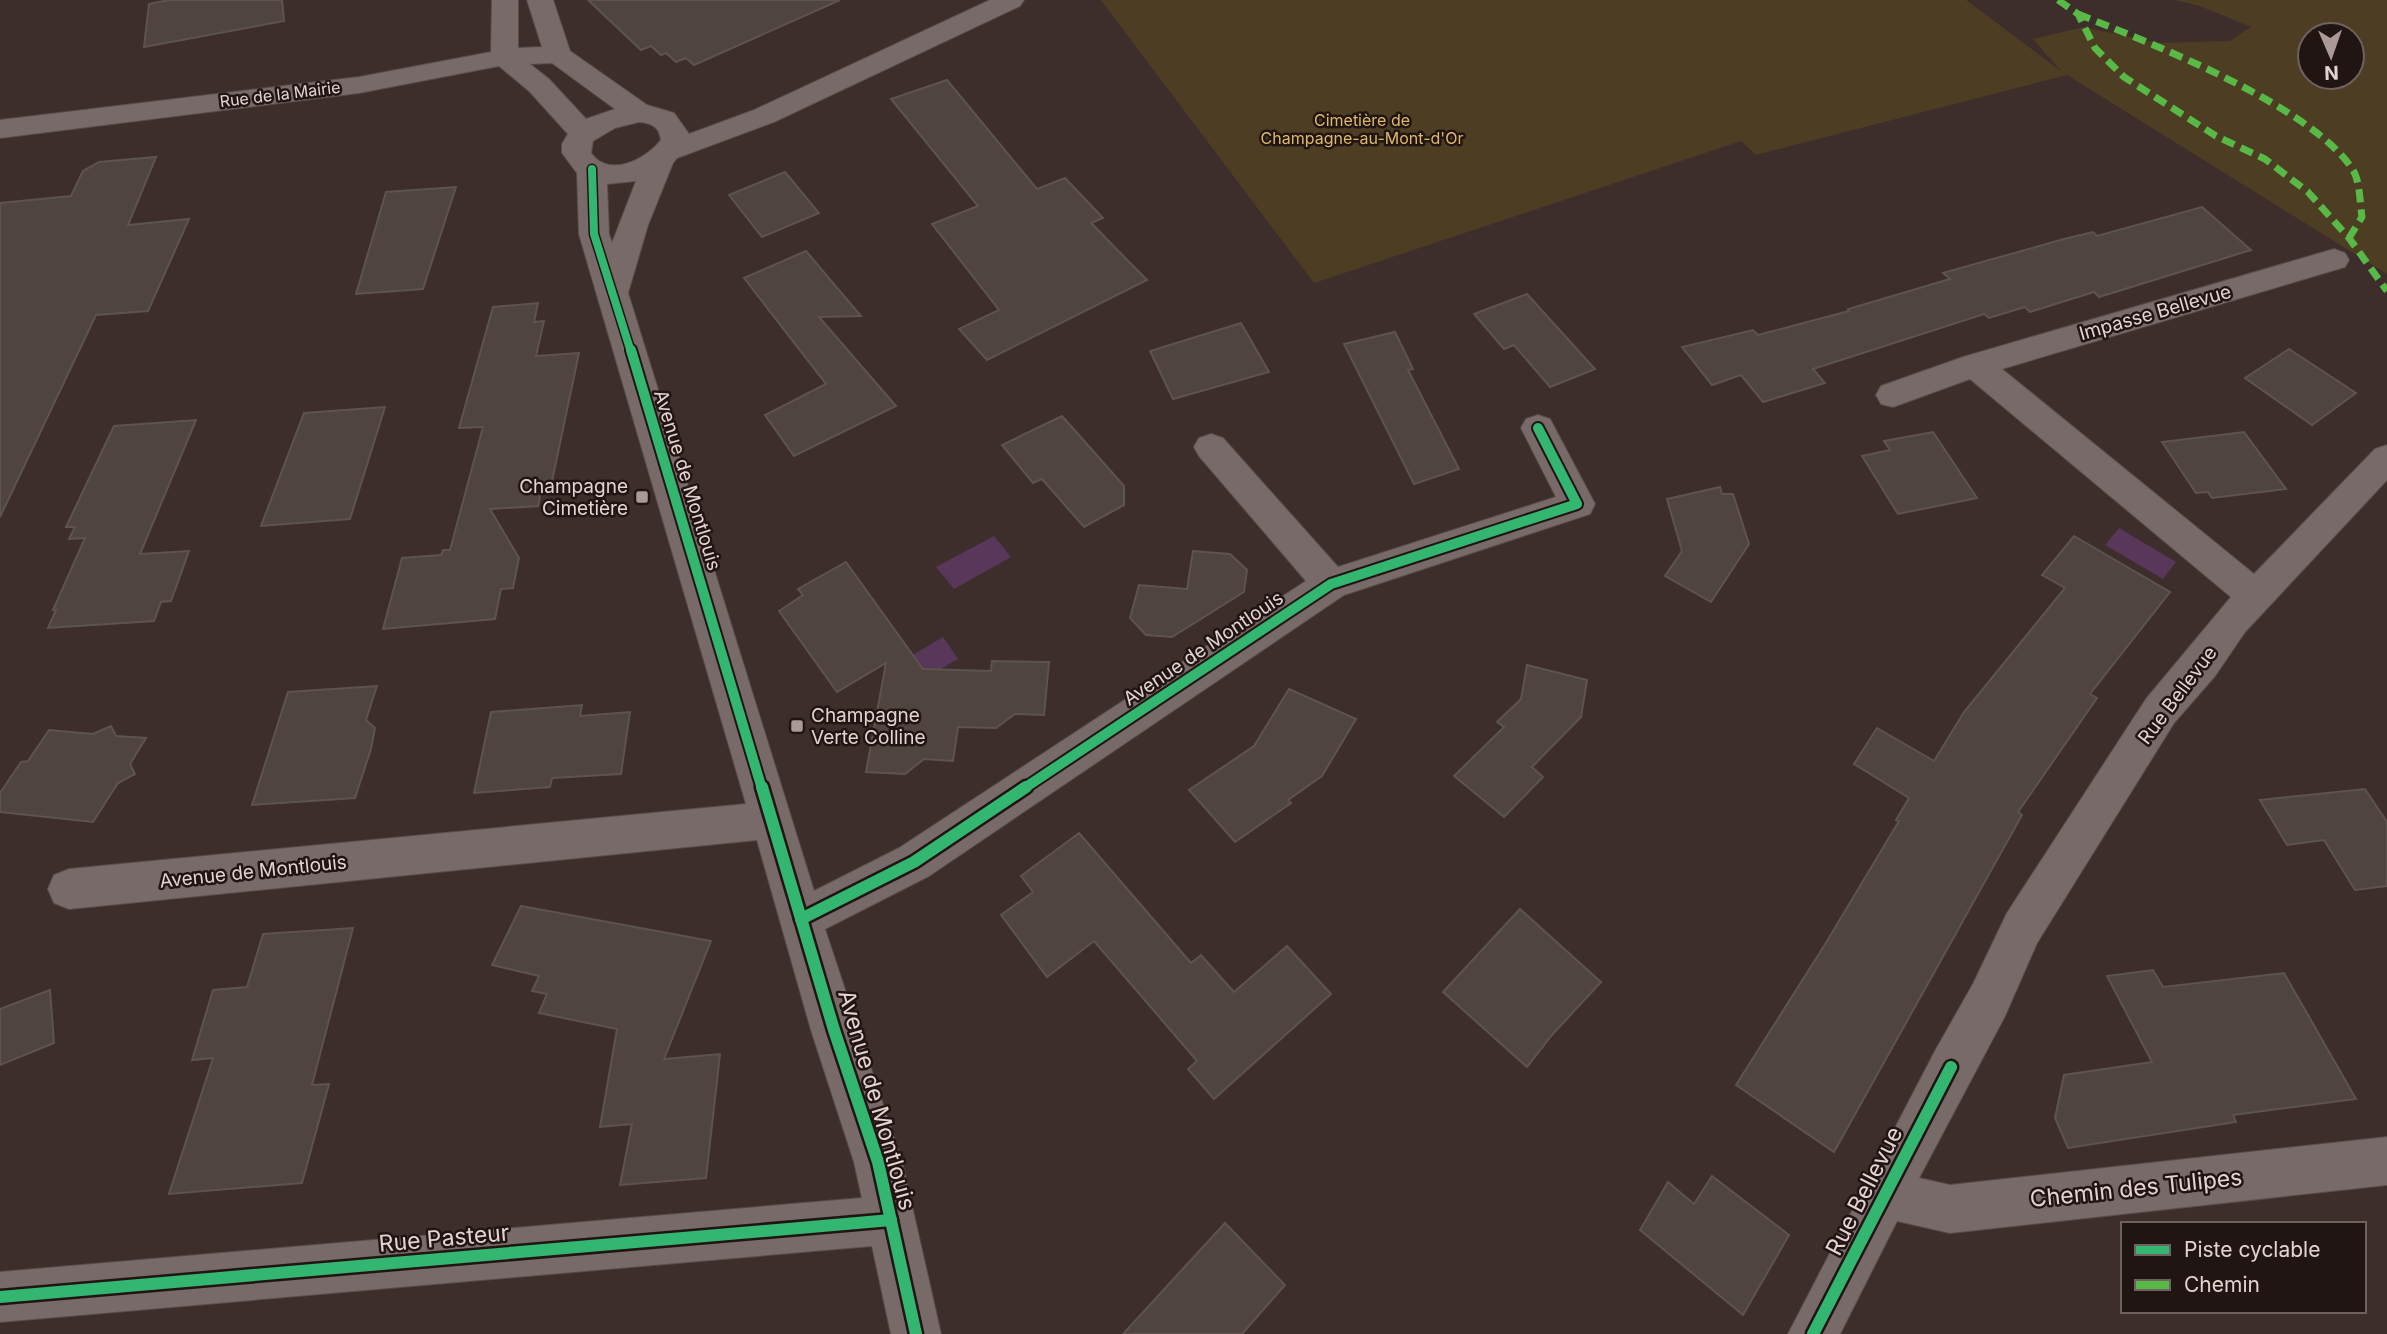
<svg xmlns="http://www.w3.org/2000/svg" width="2387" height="1334" font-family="Inter,sans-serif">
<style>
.green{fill:#4d3e23;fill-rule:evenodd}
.water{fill:#59375b}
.building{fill:#4f4440;stroke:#5e534f;stroke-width:2}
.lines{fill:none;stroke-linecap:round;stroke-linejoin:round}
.minor-casing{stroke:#594c4a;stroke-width:2}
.minor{fill:#786a69;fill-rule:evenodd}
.quiet{stroke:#58b947;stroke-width:7;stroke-dasharray:13 7;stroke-linecap:butt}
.cycleway-far2-casing{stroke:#211514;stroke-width:11}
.cycleway-far1-casing{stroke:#211514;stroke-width:14}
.cycleway-casing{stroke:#211514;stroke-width:17}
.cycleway-far2{stroke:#33b770;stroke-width:8}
.cycleway-far1{stroke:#33b770;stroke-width:10}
.cycleway{stroke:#33b770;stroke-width:12}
.poi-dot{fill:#aa9997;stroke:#211514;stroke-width:2.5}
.labels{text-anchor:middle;stroke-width:5;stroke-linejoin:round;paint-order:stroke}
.far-street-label{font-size:16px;fill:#e5d3d1;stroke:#211514}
.far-park-label{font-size:16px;fill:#ddb967;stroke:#211514}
.street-label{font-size:19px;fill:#e5d3d1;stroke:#211514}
.poi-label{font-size:19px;fill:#e5d3d1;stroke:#211514;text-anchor:end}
.near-street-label{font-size:23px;fill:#e5d3d1;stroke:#211514}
</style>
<rect width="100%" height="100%" fill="#3d2e2c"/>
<path class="green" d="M 1101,0 L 1966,0 L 2062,72 L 2033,39 L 2084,27 L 2158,43 L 2230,41 L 2251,27 L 2200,6 L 2175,0 L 2387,0 L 2387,274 L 2067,75 L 1756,155 L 1741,141 L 1314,283 ZM 2310,35 L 2352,35 L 2352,77 L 2310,77 Z"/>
<g class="water">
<path d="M 2119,528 L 2176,562 L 2163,579 L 2105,545 Z"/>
<path d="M 994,536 L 1011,557 L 954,589 L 936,567 Z"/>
<path d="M 943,637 L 958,659 L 904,690 L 889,669 Z"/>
</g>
<g class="building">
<path d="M 169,0 L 282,0 L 284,21 L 144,47 L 149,4 Z"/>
<path d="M 588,0 L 840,0 L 694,65 L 686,58 L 676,62 L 666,53 L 661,55 L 651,46 L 641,50 Z"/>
<path d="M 947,80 L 1037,189 L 1065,178 L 1103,218 L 1091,223 L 1147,280 L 987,360 L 959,329 L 999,310 L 932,224 L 978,206 L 891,99 Z"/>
<path d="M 156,157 L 128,225 L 189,219 L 148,311 L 96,315 L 0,517 L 0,203 L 71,196 L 83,171 L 99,162 Z"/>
<path d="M 785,172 L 819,213 L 762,237 L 729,195 Z"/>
<path d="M 456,187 L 423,289 L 356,294 L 386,192 Z"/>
<path d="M 2202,207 L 2251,250 L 2099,297 L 2094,292 L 2030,312 L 2025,307 L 1989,318 L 1984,314 L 1813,369 L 1825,383 L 1763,402 L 1741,375 L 1712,385 L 1682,347 L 1753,330 L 1758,335 L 1849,311 L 1848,309 L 1950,279 L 1943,273 L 2064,239 L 2093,232 L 2097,236 Z"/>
<path d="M 806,251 L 861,316 L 819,317 L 896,406 L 794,456 L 765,415 L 826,384 L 744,278 Z"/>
<path d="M 1527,294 L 1595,369 L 1550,387 L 1514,345 L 1504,349 L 1474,314 Z"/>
<path d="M 538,303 L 534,322 L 544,321 L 536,356 L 579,353 L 552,481 L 543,482 L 538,506 L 490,509 L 519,558 L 513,588 L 501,589 L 495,619 L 383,629 L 402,558 L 441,555 L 443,550 L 450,550 L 483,427 L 459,428 L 493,307 Z"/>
<path d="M 1241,323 L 1269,372 L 1173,399 L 1150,351 Z"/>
<path d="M 1395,332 L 1413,369 L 1408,370 L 1459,469 L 1414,484 L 1344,344 Z"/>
<path d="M 2289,349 L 2356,393 L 2312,425 L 2245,378 Z"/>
<path d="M 385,407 L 350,519 L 261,526 L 304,413 Z"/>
<path d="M 1062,416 L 1124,486 L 1124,505 L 1084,527 L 1042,479 L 1033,483 L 1002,445 Z"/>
<path d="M 196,420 L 140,554 L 189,551 L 171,601 L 161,602 L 154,621 L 48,628 L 56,610 L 53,610 L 85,538 L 69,539 L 75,527 L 66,527 L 114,426 Z"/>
<path d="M 1933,432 L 1977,498 L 1898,514 L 1862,456 L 1890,450 L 1884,441 Z"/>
<path d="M 2244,432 L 2286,489 L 2212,498 L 2208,492 L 2196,493 L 2162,442 Z"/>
<path d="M 1720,487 L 1722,494 L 1733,494 L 1749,544 L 1711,602 L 1665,576 L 1682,551 L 1667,499 Z"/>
<path d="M 2074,536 L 2170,592 L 2090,694 L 2097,698 L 2018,812 L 2022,815 L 1834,1152 L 1736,1085 L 1824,946 L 1899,821 L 1896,820 L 1909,798 L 1854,764 L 1877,728 L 1934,761 L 1964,712 L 2065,588 L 2042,575 Z"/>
<path d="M 1193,551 L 1230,554 L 1247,570 L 1244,592 L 1172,637 L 1146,635 L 1130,618 L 1139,585 L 1187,589 Z"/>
<path d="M 846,562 L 923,669 L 991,671 L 992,661 L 1049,662 L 1044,715 L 1015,714 L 996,728 L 958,727 L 953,761 L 924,759 L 905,774 L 866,772 L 886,663 L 837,692 L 779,611 L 803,595 L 798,589 Z"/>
<path d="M 1527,665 L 1587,680 L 1581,717 L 1532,767 L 1543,777 L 1504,817 L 1454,776 L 1504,727 L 1497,722 L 1521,699 Z"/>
<path d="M 377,686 L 366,720 L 375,728 L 371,749 L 355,798 L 252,805 L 288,692 Z"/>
<path d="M 1289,689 L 1356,719 L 1322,776 L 1288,800 L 1291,803 L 1235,842 L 1189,790 L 1254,746 Z"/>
<path d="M 582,705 L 580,716 L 630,712 L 621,774 L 552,778 L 550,787 L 474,793 L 491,712 Z"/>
<path d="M 111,726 L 116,736 L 146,738 L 130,764 L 135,774 L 118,783 L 93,822 L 0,812 L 0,793 L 21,762 L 28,761 L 49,730 L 93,734 Z"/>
<path d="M 2365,789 L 2387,822 L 2387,886 L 2355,890 L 2324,840 L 2287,845 L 2260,800 Z"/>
<path d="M 1079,833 L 1191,963 L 1201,955 L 1234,992 L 1287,946 L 1331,994 L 1214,1099 L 1188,1069 L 1197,1061 L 1094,941 L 1047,977 L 1001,915 L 1033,892 L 1021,876 Z"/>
<path d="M 521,906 L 711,941 L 664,1059 L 720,1054 L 706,1178 L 620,1185 L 632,1124 L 600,1127 L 617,1029 L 539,1013 L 547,994 L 532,991 L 539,976 L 492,965 Z"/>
<path d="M 1520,909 L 1601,982 L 1552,1035 L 1527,1067 L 1443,992 Z"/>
<path d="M 353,928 L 312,1085 L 329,1084 L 302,1183 L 169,1194 L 213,1058 L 192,1060 L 213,990 L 247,987 L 263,934 Z"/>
<path d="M 2153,970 L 2163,987 L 2284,973 L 2356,1099 L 2233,1115 L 2236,1122 L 2068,1148 L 2055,1118 L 2064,1075 L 2152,1062 L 2107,976 Z"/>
<path d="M 50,990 L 54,1043 L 0,1065 L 0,1009 Z"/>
<path d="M 1712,1176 L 1789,1235 L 1743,1315 L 1640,1230 L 1668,1182 L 1694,1204 Z"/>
<path d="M 1225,1223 L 1285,1285 L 1242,1334 L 1123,1334 Z"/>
</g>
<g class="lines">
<g class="minor-casing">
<g id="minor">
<path d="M 492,0 L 518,0 L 518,48 L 542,47 L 527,0 L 553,0 L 570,51 L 647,105 L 674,113 L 689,134 L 754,110 L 990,0 L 1024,0 L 1020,6 L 774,122 L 677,158 L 673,163 L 648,225 L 628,293 L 814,891 L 899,848 L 1306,581 L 1199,456 L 1194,447 L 1199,438 L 1211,434 L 1223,438 L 1338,567 L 1556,497 L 1521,428 L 1526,419 L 1538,415 L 1550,419 L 1595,504 L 1590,514 L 1344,595 L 929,876 L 825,929 L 902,1162 L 941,1334 L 891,1334 L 872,1246 L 0,1322 L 0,1272 L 862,1198 L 854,1162 L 811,1030 L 757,840 L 69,909 L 54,903 L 48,889 L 54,875 L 69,869 L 746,804 L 579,234 L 577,173 L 562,153 L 562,144 L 568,134 L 529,91 L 499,66 L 359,93 L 0,138 L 0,120 L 359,77 L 491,52 ZM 552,63 L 615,109 L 586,119 L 549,79 L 530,64 ZM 639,122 C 652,123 659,127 661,140 C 645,160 609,178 591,153 L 593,141 L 615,128 ZM 636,181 L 612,243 L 609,234 L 607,184 Z"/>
<path d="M 2334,249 L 2345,253 L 2349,260 L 2345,267 L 2002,369 L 2254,574 L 2375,449 L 2387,445 L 2387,480 L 2245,632 L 2215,676 L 2174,723 L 2037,943 L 2005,1016 L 1919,1178 L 1950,1185 L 2387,1137 L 2387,1185 L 1950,1233 L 1897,1221 L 1840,1334 L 1788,1334 L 1935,1051 L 1973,984 L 2007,913 L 2146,699 L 2231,597 L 1970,379 L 1893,407 L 1881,404 L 1876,395 L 1881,386 L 1963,357 Z"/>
</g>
</g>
<use href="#minor" class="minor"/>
<g class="quiet">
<path d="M 2058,0 L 2078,14 L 2095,48 L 2124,77 L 2216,136 L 2265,159 L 2308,192 L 2349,238 L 2387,291"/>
<path d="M 2078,14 C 2150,43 2311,105 2353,170 C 2360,181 2360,204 2362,217 L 2349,238"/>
</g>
<g class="cycleway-far2-casing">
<path id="cycleway-far2" d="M 592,169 L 594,234 L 631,352"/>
</g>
<g class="cycleway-far1-casing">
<g id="cycleway-far1">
<path d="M 631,350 L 762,789"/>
<path d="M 1023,789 L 1331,584 L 1577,504 L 1538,428"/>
</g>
</g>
<g class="cycleway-casing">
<g id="cycleway">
<path d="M 762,787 L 834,1030 L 878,1162 L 916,1334"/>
<path d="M 801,919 L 914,862 L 1026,787"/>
<path d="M 0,1297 L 891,1220"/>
<path d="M 1813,1334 L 1951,1067"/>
</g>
</g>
<use href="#cycleway-far2" class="cycleway-far2"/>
<use href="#cycleway-far1" class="cycleway-far1"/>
<use href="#cycleway" class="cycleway"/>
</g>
<g class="poi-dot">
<rect x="635" y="490" width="14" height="14" rx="3.5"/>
<rect x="790" y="719" width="14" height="14" rx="3.5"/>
</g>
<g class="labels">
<g class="far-street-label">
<text transform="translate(280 94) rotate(-7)" y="6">Rue de la Mairie</text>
</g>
<g class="far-park-label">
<text x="1362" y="126">Cimetière de<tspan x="1362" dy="18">Champagne-au-Mont-d'Or</tspan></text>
</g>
<g class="street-label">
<text transform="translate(2155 312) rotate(-16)" y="7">Impasse Bellevue</text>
<text transform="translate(688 480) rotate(73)" y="7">Avenue de Montlouis</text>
<text transform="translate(1203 648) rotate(-34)" y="7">Avenue de Montlouis</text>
<text transform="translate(2177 695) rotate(-53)" y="7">Rue Bellevue</text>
<text transform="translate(253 871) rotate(-6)" y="7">Avenue de Montlouis</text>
</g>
<g class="poi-label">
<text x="628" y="493">Champagne<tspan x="628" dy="22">Cimetière</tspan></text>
<text x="811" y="722" text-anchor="start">Champagne<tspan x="811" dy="22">Verte Colline</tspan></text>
</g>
<g class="near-street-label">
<text transform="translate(877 1100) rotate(74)" y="8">Avenue de Montlouis</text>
<text transform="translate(2136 1188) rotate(-6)" y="8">Chemin des Tulipes</text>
<text transform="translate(1864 1191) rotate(-63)" y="8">Rue Bellevue</text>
<text transform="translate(444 1238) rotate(-5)" y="8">Rue Pasteur</text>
</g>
</g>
<rect x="2121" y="1222" width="245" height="91" fill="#211514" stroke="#6f6160" stroke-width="2"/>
<rect x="2135" y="1245" width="35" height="10" fill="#33b770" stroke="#6f6160" stroke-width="2"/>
<text x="2184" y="1257" font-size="21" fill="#e5d3d1">Piste cyclable</text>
<rect x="2135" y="1280" width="35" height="10" fill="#58b947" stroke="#6f6160" stroke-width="2"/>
<text x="2184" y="1292" font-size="21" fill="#e5d3d1">Chemin</text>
<g transform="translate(2331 56) rotate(178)"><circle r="33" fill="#211514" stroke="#6f6160" stroke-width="2"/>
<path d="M0-5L12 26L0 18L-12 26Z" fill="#aa9997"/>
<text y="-10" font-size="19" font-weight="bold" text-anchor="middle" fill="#e5d3d1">N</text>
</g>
</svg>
